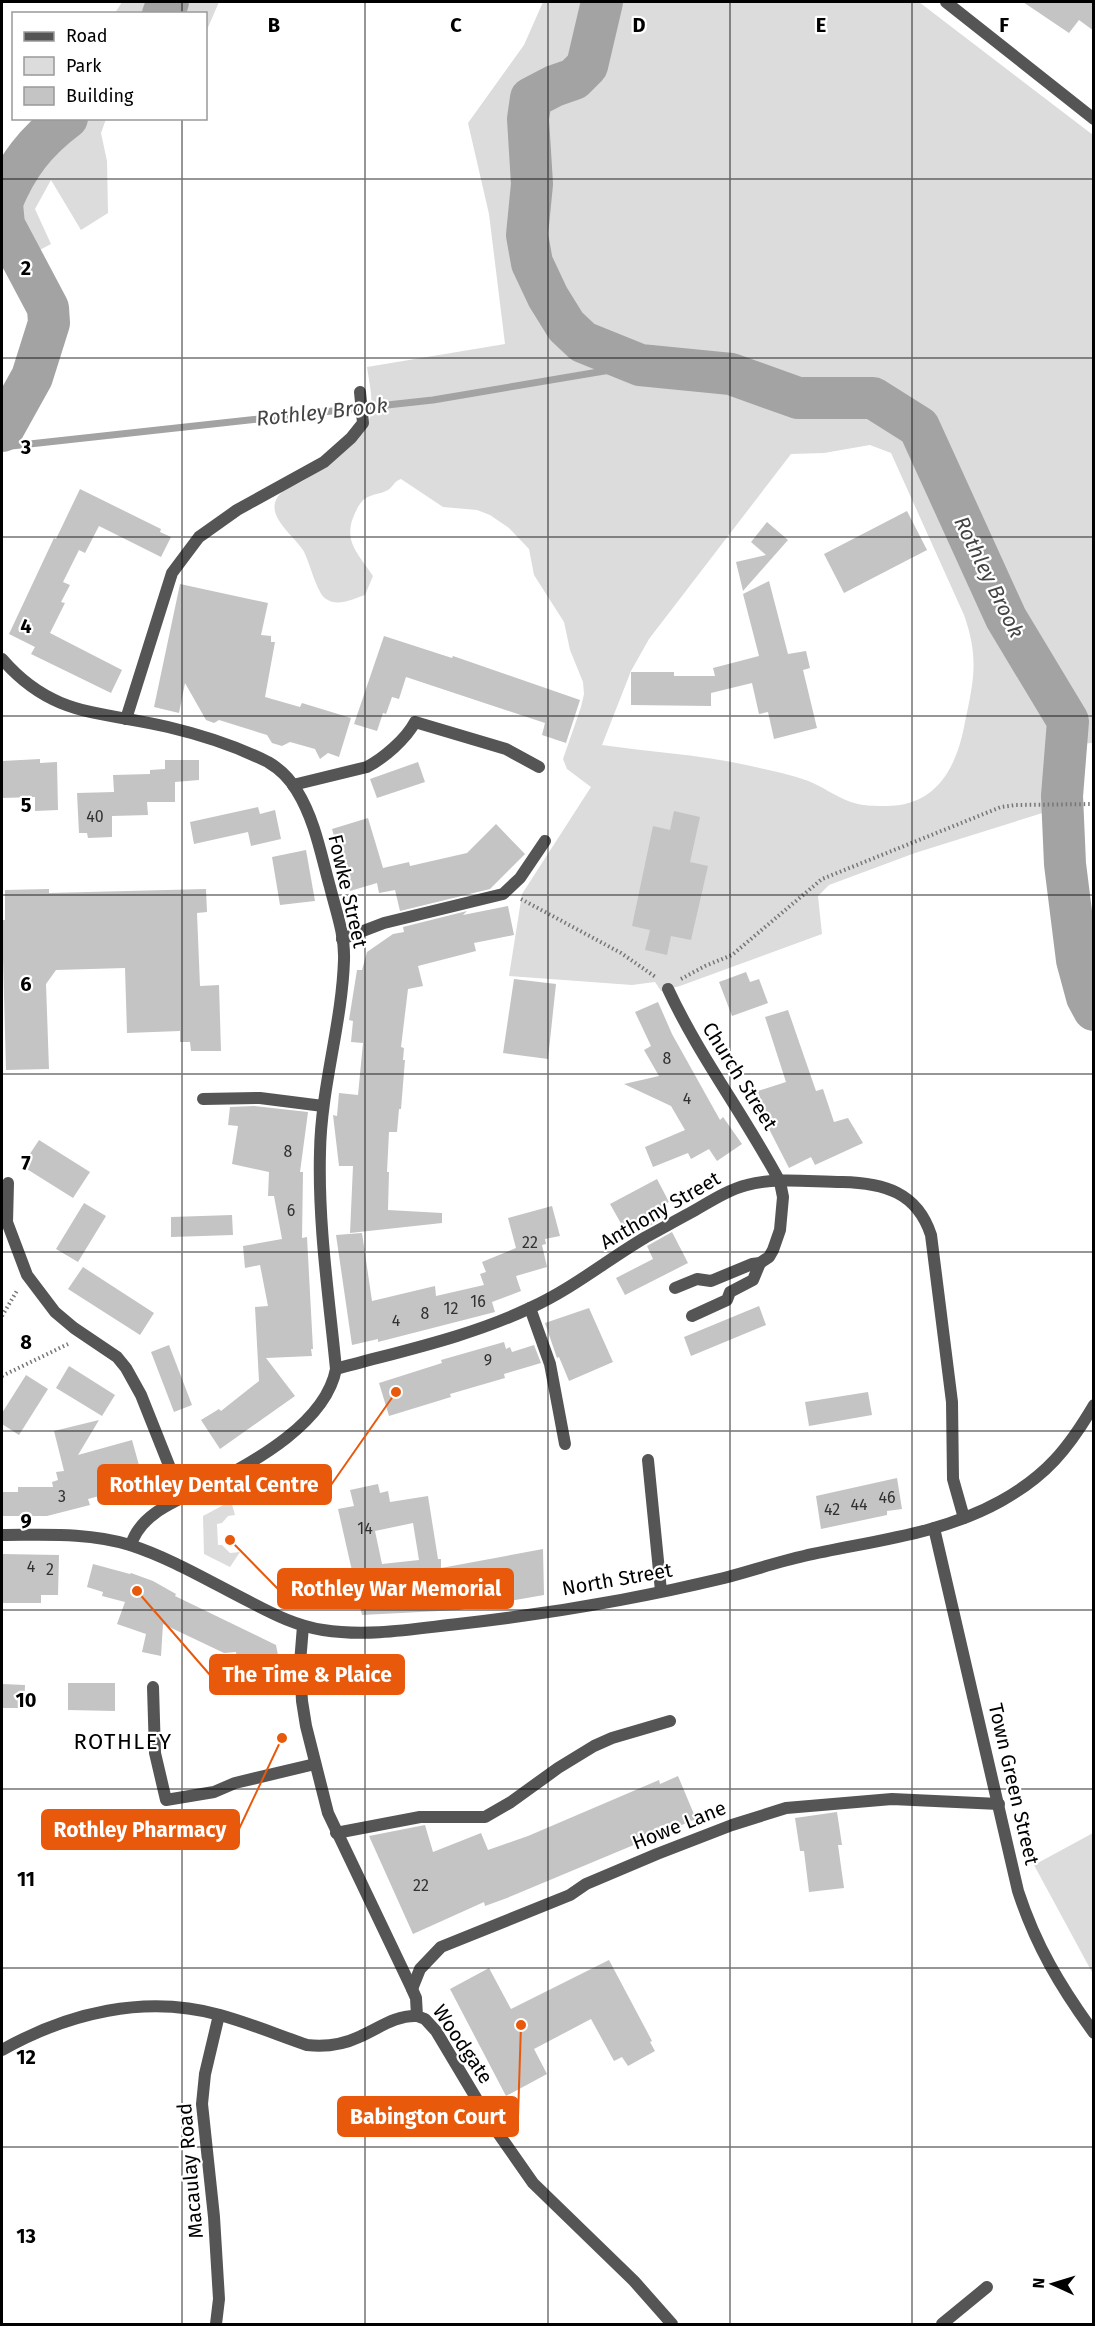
<svg xmlns="http://www.w3.org/2000/svg" width="1095" height="2326" font-family="'Fira Sans',sans-serif">
<style>
.green{fill:#dcdcdc;fill-rule:evenodd}
.lines{fill:none;stroke-linecap:round;stroke-linejoin:round}
.stream{stroke:#a3a3a3;stroke-width:7}
.river{stroke:#a3a3a3;stroke-width:42}
.building{fill:#c4c4c4;fill-rule:evenodd}
.path{stroke:#777;stroke-width:4;stroke-dasharray:1.5 3;stroke-linecap:butt}
.service{stroke:#555;stroke-width:12}
.minor{stroke:#555;stroke-width:12}
.tertiary{stroke:#555;stroke-width:12}
.grid{fill:none;stroke:#000;stroke-width:1.5;stroke-opacity:0.55}
.labels{text-anchor:middle;stroke-width:4.5;stroke-linejoin:round;paint-order:stroke}
.number-label{font-size:16px;fill:#313131}
.street-label{font-size:20px;fill:#000;stroke:#fff}
.water-label{font-size:21px;font-style:italic;fill:#444;stroke:#fff}
.quarter-label{font-size:22px;letter-spacing:1.5px;fill:#000;stroke:#fff}
.grid-label{font-size:20px;text-anchor:middle;font-weight:bold;fill:#000;stroke:#fff;stroke-width:4.5;stroke-linejoin:round;paint-order:stroke}
.leader{fill:none;stroke:#e8590c;stroke-width:2}
.callout-dot{fill:#e8590c;stroke:#fff;stroke-width:2}
.callout{fill:#e8590c;stroke:#e8590c;stroke-width:2}
.callout-label{font-size:21px;text-anchor:middle;font-weight:bold;fill:#fff}
</style>
<rect width="100%" height="100%" fill="#fff"/>
<g class="green">
<path d="M 122,2 L 219,2 L 206,32 L 206,14 L 115,13 Z"/>
<path d="M 543,2 L 919,2 L 1093,135 L 1093,743 L 1054,745 L 1052,810 L 915,853 L 829,885 L 818,896 L 822,934 L 680,986 L 661,991 L 655,982 L 632,985 L 509,976 L 522,894 L 591,787 L 567,769 L 563,759 L 581,707 L 584,694 L 583,682 L 570,650 L 564,622 L 534,575 L 529,549 L 509,528 L 490,515 L 477,510 L 443,507 L 401,479 C 394,481 393,487 388,490 C 381,494 372,494 366,498 C 360,502 358,507 355,513 C 342,541 358,553 373,576 L 365,595 C 353,599 338,607 326,599 C 316,592 310,562 303,550 C 294,536 268,518 276,500 C 280,490 292,487 301,482 C 321,471 369,436 371,412 C 373,398 369,381 367,367 L 505,344 L 489,214 L 468,123 L 524,45 ZM 870,445 L 891,453 L 964,615 C 979,657 974,680 965,722 C 957,767 937,806 886,806 C 876,806 864,806 854,803 C 840,799 826,789 813,783 C 794,775 772,771 751,766 C 703,755 651,752 602,745 L 631,671 L 649,639 L 791,454 L 824,453 Z"/>
<path d="M 50,118 L 106,119 L 101,133 L 107,161 L 108,213 L 81,230 L 51,180 L 35,209 L 51,244 L 2,270 L 2,176 L 36,141 Z"/>
<path d="M 231,1501 L 235,1515 L 228,1516 L 222,1523 L 217,1524 L 218,1545 L 222,1545 L 230,1553 L 240,1552 L 230,1567 L 204,1554 L 203,1516 Z"/>
<path d="M 1093,1833 L 1093,1974 L 1034,1865 Z"/>
</g>
<g class="lines">
<path class="stream" d="M 2,447 L 433,400 L 640,365"/>
<g class="river">
<path d="M 602,2 L 587,66 L 574,79 L 554,86 L 531,98 L 528,119 L 532,184 L 527,235 L 532,263 L 548,297 L 566,326 L 583,342 L 640,365 L 731,374 L 798,398 L 873,398 L 919,427 L 1006,618 L 1068,721 L 1062,796 L 1065,864 L 1077,960 L 1087,997 L 1094,1010"/>
<path d="M 163,14 L 168,2"/>
<path d="M 2,202 C 17,166 35,142 67,118"/>
<path d="M 2,204 L 4,225 L 48,308 L 49,323 L 32,377 L 2,431"/>
</g>
</g>
<g class="building">
<path d="M 1023,2 L 1094,2 L 1094,31 L 1079,20 L 1069,33 Z"/>
<path d="M 80,489 L 161,529 L 160,532 L 171,537 L 161,557 L 99,526 L 85,553 L 79,550 L 63,582 L 70,585 L 61,602 L 65,603 L 50,633 L 122,670 L 111,693 L 31,654 L 35,647 L 9,634 L 54,538 L 56,539 Z"/>
<path d="M 907,511 L 927,550 L 844,593 L 824,554 Z"/>
<path d="M 767,522 L 788,540 L 743,591 L 736,562 L 766,555 L 751,542 Z"/>
<path d="M 769,581 L 788,654 L 806,651 L 810,668 L 803,670 L 817,728 L 774,739 L 768,712 L 759,714 L 752,683 L 711,693 L 711,706 L 631,705 L 631,672 L 674,672 L 674,676 L 715,676 L 713,668 L 759,656 L 743,594 Z"/>
<path d="M 180,584 L 268,603 L 261,635 L 271,636 L 271,642 L 275,642 L 265,697 L 300,707 L 302,703 L 351,718 L 339,757 L 328,753 L 320,759 L 315,749 L 290,742 L 282,746 L 272,743 L 267,735 L 219,720 L 214,723 L 206,720 L 185,683 L 179,713 L 154,707 Z"/>
<path d="M 384,636 L 452,658 L 453,656 L 580,700 L 566,743 L 542,735 L 545,723 L 406,677 L 399,699 L 392,697 L 386,714 L 383,713 L 377,731 L 354,724 Z"/>
<path d="M 40,759 L 40,763 L 57,762 L 58,810 L 35,811 L 35,797 L 2,798 L 2,761 Z"/>
<path d="M 165,760 L 199,760 L 199,780 L 175,782 L 175,802 L 147,802 L 148,815 L 112,816 L 112,837 L 88,838 L 87,833 L 79,833 L 77,793 L 114,792 L 113,775 L 150,774 L 150,770 L 165,769 Z"/>
<path d="M 418,762 L 425,782 L 377,798 L 370,779 Z"/>
<path d="M 258,807 L 260,814 L 275,810 L 281,839 L 251,846 L 248,832 L 194,844 L 190,822 Z"/>
<path d="M 674,811 L 700,817 L 690,862 L 708,866 L 691,940 L 671,936 L 667,955 L 645,950 L 650,930 L 632,926 L 653,826 L 670,830 Z"/>
<path d="M 368,818 L 383,868 L 409,862 L 410,866 L 467,853 L 496,824 L 525,854 L 490,889 L 400,911 L 395,890 L 379,893 L 377,883 L 350,891 L 332,829 Z"/>
<path d="M 306,850 L 315,901 L 280,905 L 272,857 Z"/>
<path d="M 49,889 L 49,893 L 206,889 L 207,912 L 197,913 L 200,986 L 219,985 L 221,1051 L 191,1051 L 190,1042 L 180,1042 L 180,1031 L 127,1033 L 125,968 L 56,970 L 46,984 L 49,1069 L 6,1070 L 2,920 L 5,920 L 5,890 Z"/>
<path d="M 508,906 L 514,935 L 474,943 L 476,951 L 418,966 L 423,986 L 408,989 L 401,1047 L 404,1048 L 403,1060 L 405,1060 L 401,1109 L 399,1109 L 397,1132 L 389,1132 L 387,1172 L 389,1172 L 388,1210 L 442,1213 L 442,1223 L 350,1233 L 353,1166 L 339,1166 L 333,1115 L 337,1116 L 339,1093 L 358,1095 L 363,1043 L 351,1042 L 353,1021 L 349,1020 L 357,970 L 362,970 L 367,952 L 393,934 L 404,932 L 403,927 L 467,911 L 463,915 Z"/>
<path d="M 746,972 L 750,982 L 759,979 L 768,1003 L 732,1016 L 719,982 Z"/>
<path d="M 514,979 L 556,984 L 548,1059 L 503,1053 Z"/>
<path d="M 658,1002 L 672,1034 L 720,1120 L 723,1117 L 742,1144 L 717,1161 L 709,1149 L 691,1159 L 688,1153 L 653,1167 L 645,1147 L 685,1130 L 671,1106 L 624,1084 L 659,1076 L 644,1050 L 651,1046 L 635,1012 Z"/>
<path d="M 788,1010 L 816,1091 L 823,1089 L 834,1122 L 848,1118 L 863,1143 L 815,1165 L 811,1157 L 789,1168 L 768,1127 L 758,1091 L 786,1082 L 765,1017 Z"/>
<path d="M 254,1106 L 308,1112 L 300,1172 L 303,1172 L 302,1238 L 307,1237 L 313,1349 L 311,1349 L 312,1356 L 266,1358 L 295,1396 L 220,1449 L 201,1420 L 219,1409 L 221,1411 L 259,1381 L 255,1307 L 268,1306 L 260,1265 L 245,1268 L 243,1246 L 282,1239 L 274,1196 L 268,1196 L 269,1172 L 232,1164 L 238,1126 L 228,1125 L 230,1107 Z"/>
<path d="M 39,1140 L 90,1172 L 73,1198 L 22,1166 Z"/>
<path d="M 657,1179 L 669,1202 L 659,1207 L 664,1218 L 640,1231 L 634,1221 L 623,1227 L 610,1204 Z"/>
<path d="M 84,1203 L 106,1216 L 78,1262 L 56,1249 Z"/>
<path d="M 552,1206 L 560,1236 L 545,1239 L 546,1244 L 542,1245 L 547,1267 L 516,1276 L 521,1291 L 492,1302 L 495,1312 L 378,1342 L 378,1339 L 352,1345 L 336,1235 L 362,1233 L 372,1301 L 435,1286 L 436,1296 L 484,1285 L 480,1274 L 486,1272 L 482,1262 L 516,1248 L 508,1218 Z"/>
<path d="M 232,1215 L 233,1235 L 171,1237 L 171,1217 Z"/>
<path d="M 672,1232 L 688,1263 L 625,1295 L 616,1278 L 653,1259 L 647,1246 Z"/>
<path d="M 83,1267 L 154,1313 L 140,1335 L 68,1289 Z"/>
<path d="M 759,1306 L 766,1325 L 691,1356 L 684,1337 Z"/>
<path d="M 589,1308 L 613,1362 L 569,1381 L 559,1357 L 557,1358 L 545,1323 Z"/>
<path d="M 504,1342 L 506,1349 L 510,1347 L 512,1352 L 534,1345 L 541,1363 L 504,1374 L 505,1378 L 450,1394 L 451,1397 L 389,1416 L 379,1383 L 442,1363 L 441,1360 Z"/>
<path d="M 169,1345 L 192,1405 L 174,1412 L 151,1352 Z"/>
<path d="M 69,1366 L 115,1395 L 102,1416 L 56,1388 Z"/>
<path d="M 26,1375 L 48,1389 L 19,1435 L 2,1424 L 2,1413 Z"/>
<path d="M 868,1392 L 872,1415 L 809,1426 L 805,1402 Z"/>
<path d="M 99,1420 L 78,1455 L 132,1440 L 142,1476 L 137,1486 L 88,1499 L 90,1505 L 47,1516 L 2,1516 L 2,1492 L 18,1492 L 18,1487 L 53,1487 L 52,1482 L 58,1480 L 56,1472 L 64,1471 L 54,1431 Z"/>
<path d="M 897,1478 L 902,1509 L 887,1511 L 887,1515 L 821,1529 L 816,1496 Z"/>
<path d="M 378,1484 L 380,1493 L 388,1491 L 390,1502 L 428,1496 L 438,1559 L 441,1559 L 441,1568 L 543,1549 L 544,1595 L 459,1610 L 362,1615 L 338,1509 L 354,1506 L 350,1490 ZM 413,1523 L 419,1560 L 382,1564 L 375,1531 Z"/>
<path d="M 2,1554 L 59,1555 L 58,1595 L 41,1595 L 41,1603 L 2,1603 Z"/>
<path d="M 93,1564 L 130,1574 L 131,1573 L 153,1581 L 176,1594 L 175,1596 L 276,1645 L 280,1665 L 238,1670 L 236,1652 L 224,1653 L 163,1624 L 161,1656 L 142,1652 L 146,1634 L 117,1624 L 125,1602 L 102,1596 L 103,1592 L 87,1587 Z"/>
<path d="M 68,1683 L 115,1683 L 115,1711 L 68,1710 Z"/>
<path d="M 2,1684 L 25,1685 L 24,1708 L 2,1708 Z"/>
<path d="M 678,1776 L 696,1819 L 507,1898 L 485,1906 L 484,1902 L 413,1934 L 369,1836 L 425,1825 L 433,1852 L 481,1833 L 488,1850 L 528,1836 L 659,1780 L 660,1784 Z"/>
<path d="M 837,1812 L 842,1845 L 838,1845 L 844,1888 L 809,1892 L 804,1851 L 800,1851 L 795,1818 Z"/>
<path d="M 609,1960 L 652,2041 L 650,2042 L 655,2051 L 628,2066 L 622,2057 L 614,2061 L 591,2019 L 534,2049 L 547,2074 L 506,2096 L 450,1989 L 489,1968 L 511,2009 Z"/>
</g>
<g class="lines">
<g class="path">
<path d="M 521,899 L 621,953 L 657,978"/>
<path d="M 681,979 L 705,966 L 732,955 L 822,879 L 1001,807 L 1016,805 L 1094,804"/>
<path d="M 2,1316 L 18,1289"/>
<path d="M 2,1376 L 68,1344"/>
</g>
<g class="service">
<path d="M 126,719 L 172,573 L 199,537 L 237,510 L 324,462 L 351,438 L 363,423 L 360,392"/>
<path d="M 293,785 L 367,767 C 384,758 406,739 415,722 L 506,749 L 539,767"/>
<path d="M 203,1099 L 260,1098 L 323,1106"/>
<path d="M 675,1288 L 697,1279 L 711,1281 L 752,1264 L 760,1263 L 769,1257 L 773,1250 L 780,1230 L 783,1197 L 780,1182"/>
<path d="M 530,1308 L 550,1364 L 565,1444"/>
<path d="M 692,1316 L 727,1300 L 730,1292 L 753,1280 L 760,1263"/>
<path d="M 648,1460 L 661,1591"/>
<path d="M 153,1687 L 155,1753 L 166,1800 L 214,1792 L 235,1783 L 315,1764"/>
<path d="M 336,1833 L 420,1817 L 485,1817 L 511,1802 L 558,1768 L 594,1746 L 612,1738 L 670,1721"/>
<path d="M 942,2324 L 987,2287"/>
</g>
<g class="minor">
<path d="M 2,659 C 52,717 99,711 168,727 C 202,735 236,746 268,762 C 280,769 290,779 297,791 C 315,820 321,855 330,887 C 336,911 345,935 344,960 C 342,1024 321,1087 320,1152 C 318,1225 329,1297 336,1369 C 326,1422 256,1461 211,1484 C 182,1499 141,1511 131,1545"/>
<path d="M 342,939 L 384,923 L 503,894 L 520,878 L 545,841"/>
<path d="M 668,989 C 699,1056 745,1116 780,1182"/>
<path d="M 8,1183 L 7,1222 L 27,1275 L 55,1312 L 74,1328 L 117,1357 L 126,1368 L 141,1395 L 182,1498"/>
<path d="M 336,1369 C 401,1351 469,1337 530,1308 C 572,1289 607,1260 646,1237 C 661,1229 675,1221 690,1213 C 708,1203 727,1190 747,1185 C 776,1177 812,1182 842,1182 C 884,1183 917,1192 931,1235 L 952,1402 L 953,1479 L 964,1518"/>
<path d="M 412,1989 L 420,1969 L 441,1947 L 570,1895 L 586,1884 L 657,1854 L 732,1825 L 786,1808 L 892,1799 L 999,1804"/>
<path d="M 2,2050 C 68,2013 145,1994 220,2015 C 249,2023 278,2035 307,2045 C 325,2047 342,2045 359,2037 C 378,2029 395,2015 417,2016"/>
<path d="M 216,2324 L 219,2299 L 214,2217 L 202,2104 L 205,2074 L 219,2015"/>
</g>
<g class="tertiary">
<path d="M 946,2 L 1094,119"/>
<path d="M 934,1528 L 1018,1891 C 1036,1946 1060,1986 1094,2033"/>
<path d="M 2,1535 C 44,1535 88,1532 130,1545 C 173,1559 212,1583 252,1603 C 275,1615 297,1626 323,1630 C 368,1637 413,1629 458,1624 C 547,1614 637,1599 724,1578 C 751,1571 777,1562 804,1556 C 870,1541 940,1535 1001,1501 C 1046,1476 1068,1449 1094,1405"/>
<path d="M 303,1626 L 300,1663 L 302,1701 L 306,1726 L 328,1813 L 412,1989 L 416,1998 L 417,2016 L 425,2019 L 436,2031 L 491,2123 L 533,2183 L 634,2281 L 672,2324"/>
</g>
</g>
<path class="grid" d="M 182,2 L 182,14M 365,2 L 365,2324M 548,2 L 548,2324M 730,2 L 730,2324M 912,2 L 912,2324M 182,118 L 182,2324M 2,179 L 1094,179M 2,358 L 1094,358M 2,537 L 1094,537M 2,716 L 1094,716M 2,895 L 1094,895M 2,1074 L 1094,1074M 2,1252 L 1094,1252M 2,1431 L 1094,1431M 2,1610 L 1094,1610M 2,1789 L 1094,1789M 2,1968 L 1094,1968M 2,2147 L 1094,2147"/>
<g class="labels">
<g class="number-label">
<text x="95" y="822">40</text>
<text x="667" y="1064">8</text>
<text x="687" y="1104">4</text>
<text x="288" y="1157">8</text>
<text x="291" y="1216">6</text>
<text x="530" y="1248">22</text>
<text x="478" y="1307">16</text>
<text x="451" y="1314">12</text>
<text x="425" y="1319">8</text>
<text x="396" y="1326">4</text>
<text x="488" y="1366">9</text>
<text x="62" y="1502">3</text>
<text x="887" y="1503">46</text>
<text x="859" y="1510">44</text>
<text x="832" y="1515">42</text>
<text x="365" y="1534">14</text>
<text x="31" y="1572">4</text>
<text x="50" y="1575">2</text>
<text x="421" y="1891">22</text>
</g>
<g class="street-label">
<text transform="translate(348 891) rotate(77)" y="7">Fowke Street</text>
<text transform="translate(740 1076) rotate(58)" y="7">Church Street</text>
<text transform="translate(660 1210) rotate(-30)" y="7">Anthony Street</text>
<text transform="translate(617 1579) rotate(-10)" y="7">North Street</text>
<text transform="translate(1014 1784) rotate(77)" y="7">Town Green Street</text>
<text transform="translate(679 1825) rotate(-22)" y="7">Howe Lane</text>
<text transform="translate(463 2044) rotate(56)" y="7">Woodgate</text>
<text transform="translate(190 2171) rotate(-95)" y="7">Macaulay Road</text>
</g>
<g class="water-label">
<text transform="translate(322 412) rotate(-6)" y="7">Rothley Brook</text>
<text transform="translate(989 577) rotate(64)" y="7">Rothley Brook</text>
</g>
<g class="quarter-label">
<text x="123" y="1749">ROTHLEY</text>
</g>
</g>
<g class="grid-label">
<text x="274" y="32">B</text>
<text x="456" y="32">C</text>
<text x="639" y="32">D</text>
<text x="821" y="32">E</text>
<text x="1004" y="32">F</text>
<text x="26" y="275">2</text>
<text x="26" y="454">3</text>
<text x="26" y="633">4</text>
<text x="26" y="812">5</text>
<text x="26" y="991">6</text>
<text x="26" y="1170">7</text>
<text x="26" y="1349">8</text>
<text x="26" y="1528">9</text>
<text x="26" y="1707">10</text>
<text x="26" y="1886">11</text>
<text x="26" y="2064">12</text>
<text x="26" y="2243">13</text>
</g>
<path class="leader" d="M396 1392L331 1485M230 1540L278 1589M137 1591L210 1675M282 1738L239 1829M521 2025L518 2117"/>
<g class="callout-dot">
<circle cx="396" cy="1392" r="6"/>
<circle cx="230" cy="1540" r="6"/>
<circle cx="137" cy="1591" r="6"/>
<circle cx="282" cy="1738" r="6"/>
<circle cx="521" cy="2025" r="6"/>
</g>
<g class="callout">
<rect x="98" y="1465" width="233" height="39" rx="6"/>
<rect x="278" y="1569" width="235" height="39" rx="6"/>
<rect x="210" y="1655" width="194" height="39" rx="6"/>
<rect x="42" y="1810" width="197" height="39" rx="6"/>
<rect x="338" y="2097" width="180" height="39" rx="6"/>
</g>
<g class="callout-label">
<text x="214" y="1492">Rothley Dental Centre</text>
<text x="396" y="1596">Rothley War Memorial</text>
<text x="307" y="1682">The Time &amp; Plaice</text>
<text x="140" y="1837">Rothley Pharmacy</text>
<text x="428" y="2124">Babington Court</text>
</g>
<rect width="1095" height="2326" fill="none" stroke="#000000" stroke-width="6"/>
<rect x="12" y="12" width="195" height="108" fill="#ffffff" stroke="#999999" stroke-width="1.5"/>
<rect x="24" y="32" width="30" height="9" fill="#555555" stroke="#999999" stroke-width="1.5"/>
<text x="66" y="42" font-size="18" fill="#000000">Road</text>
<rect x="24" y="57" width="30" height="18" fill="#dcdcdc" stroke="#999999" stroke-width="1.5"/>
<text x="66" y="72" font-size="18" fill="#000000">Park</text>
<rect x="24" y="87" width="30" height="18" fill="#c4c4c4" stroke="#999999" stroke-width="1.5"/>
<text x="66" y="102" font-size="18" fill="#000000">Building</text>
<g transform="translate(1053 2284) rotate(274)" stroke="#ffffff" stroke-width="4.5" paint-order="stroke">
<path d="M0-4.5L10 22L0 15L-10 22Z" fill="#000000"/>
<text y="-9" font-size="16" font-weight="bold" text-anchor="middle" fill="#000000">N</text>
</g>
</svg>
